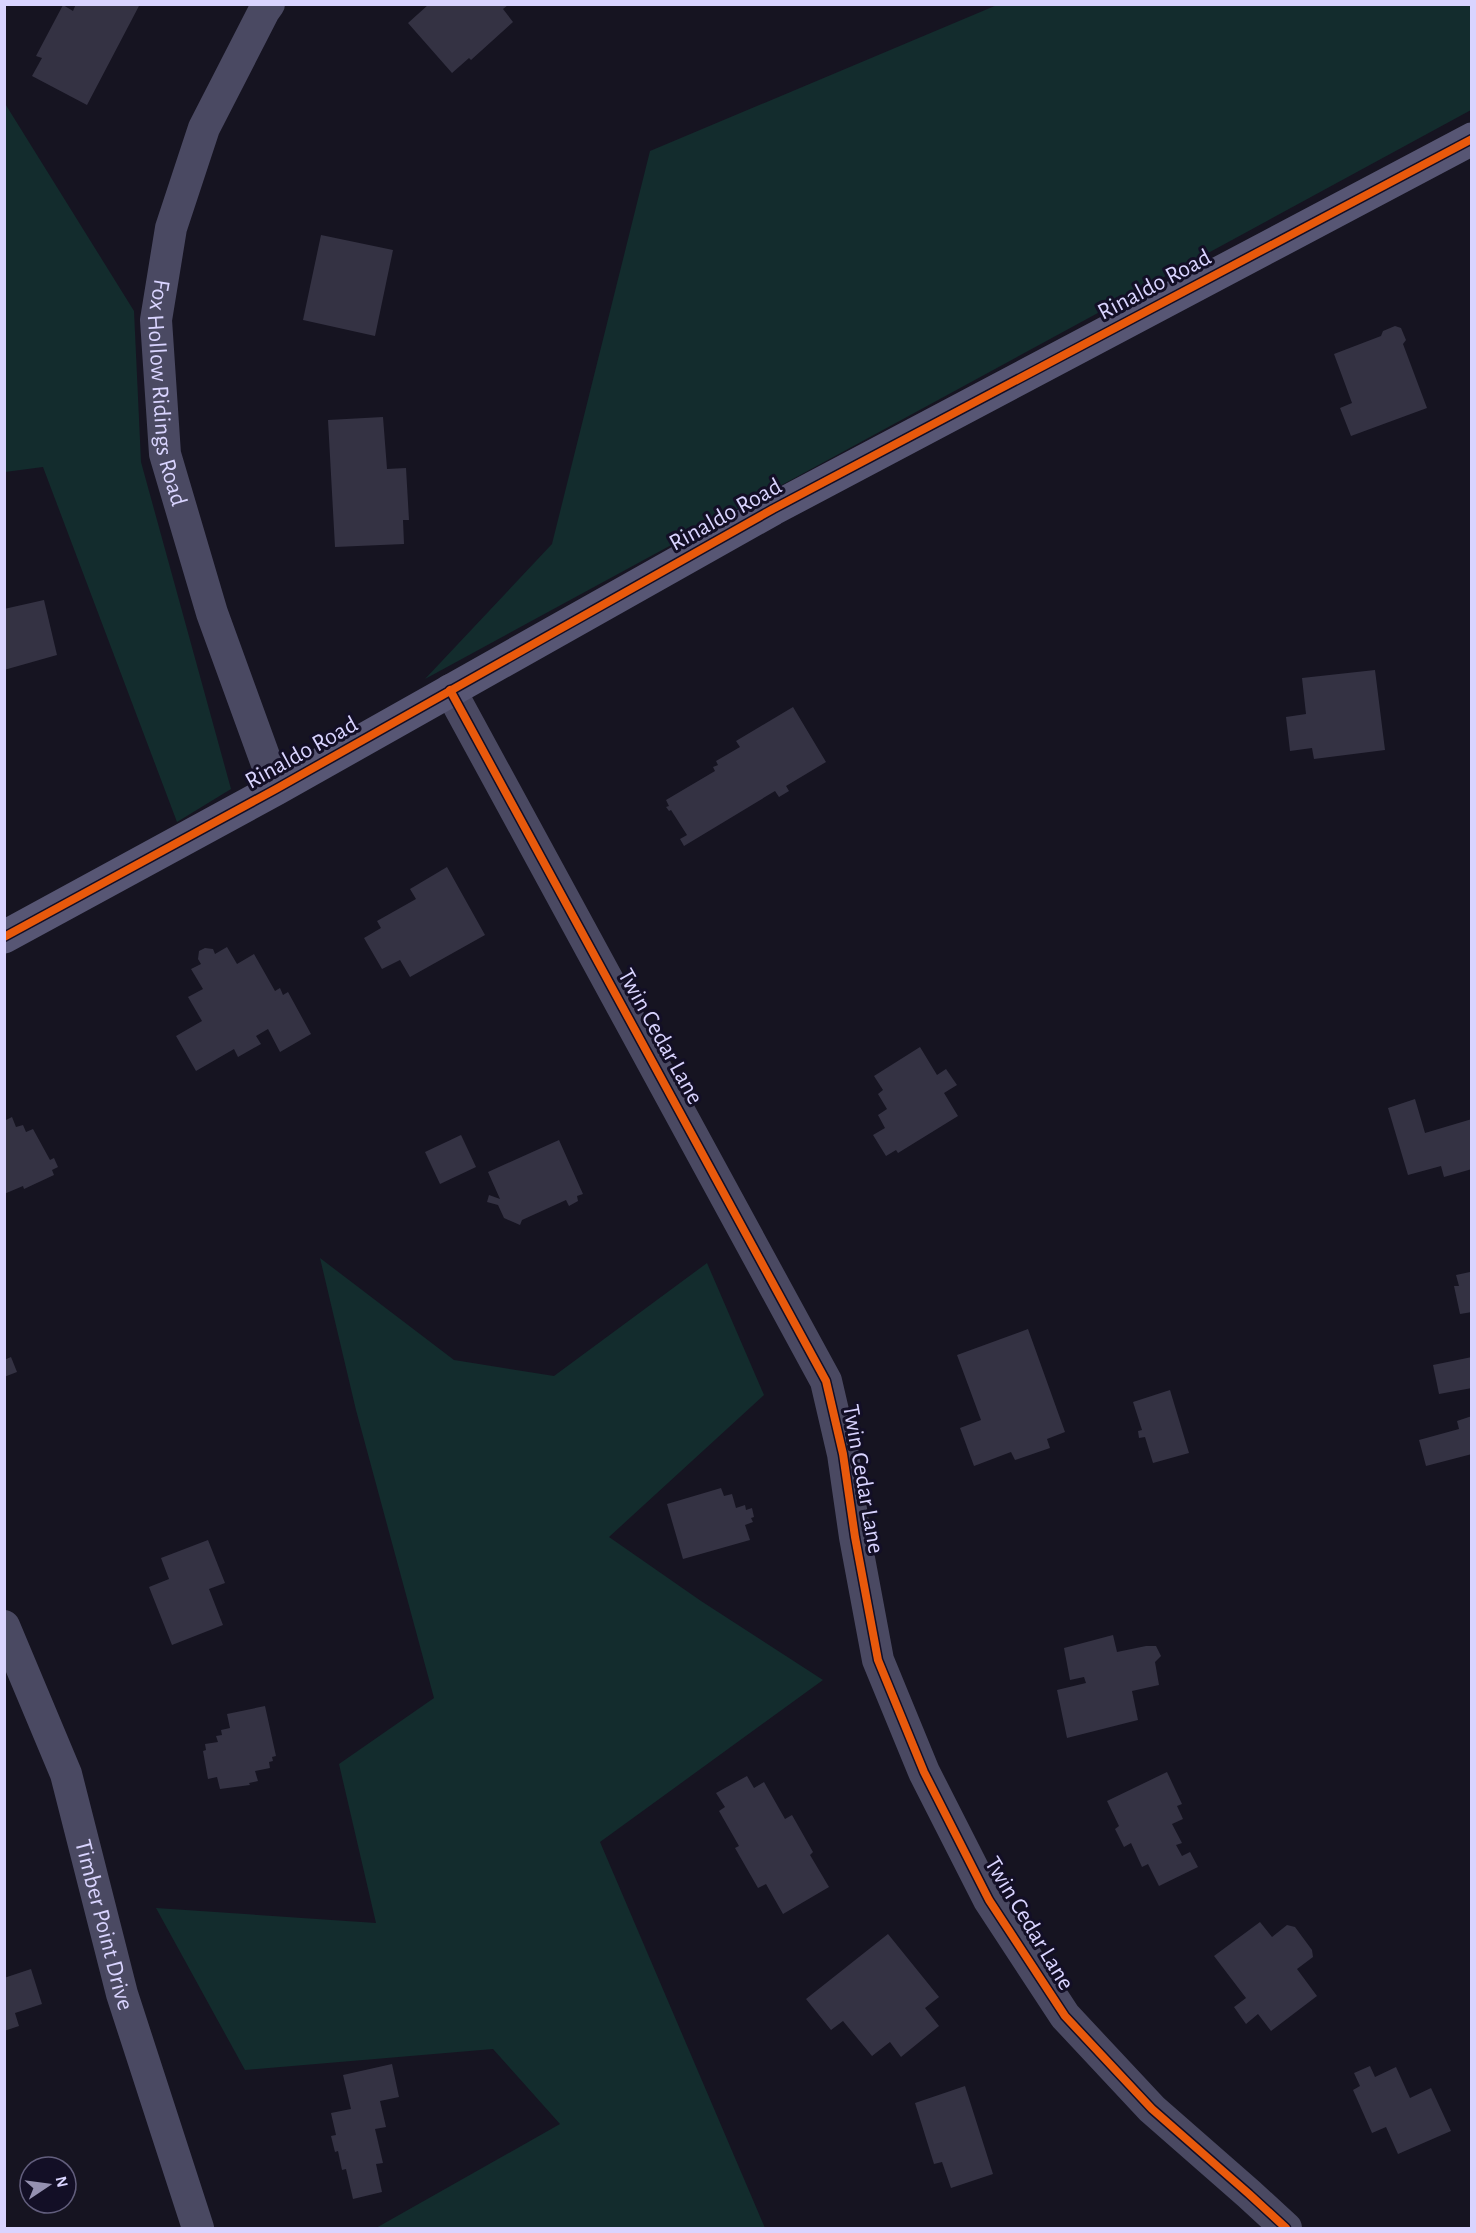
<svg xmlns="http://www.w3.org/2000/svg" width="1476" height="2233" font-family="'Alegreya Sans',sans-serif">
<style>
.green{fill:#132c2d}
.building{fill:#343243}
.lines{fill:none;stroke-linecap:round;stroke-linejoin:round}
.street{stroke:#4a4962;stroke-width:32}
.secondary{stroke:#575674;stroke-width:33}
.cycleway-casing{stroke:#130f26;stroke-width:11}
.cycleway{stroke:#e8590c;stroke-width:8}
.labels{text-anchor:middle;stroke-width:6;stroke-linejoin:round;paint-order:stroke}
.street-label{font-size:24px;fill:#d9d4ff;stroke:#130f26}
</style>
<rect width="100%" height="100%" fill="#161421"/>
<g class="green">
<path d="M 997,5 L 1471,5 L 1471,110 L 425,679 L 552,544 L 650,151 Z"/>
<path d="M 4,102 L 134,311 L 141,462 L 231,789 L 177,822 L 43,467 L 5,472 Z"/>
<path d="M 320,1258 L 454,1360 L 554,1376 L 707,1263 L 764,1395 L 609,1537 L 701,1601 L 823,1680 L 600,1842 L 765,2228 L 376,2228 L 560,2124 L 493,2049 L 245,2070 L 156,1908 L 376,1923 L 339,1764 L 434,1698 L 356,1410 Z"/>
</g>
<g class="building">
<path d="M 76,4 L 140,4 L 87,105 L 32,76 L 42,58 L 36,56 L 63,5 L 73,11 Z"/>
<path d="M 428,5 L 508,5 L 503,9 L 513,22 L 471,60 L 469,58 L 452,73 L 408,23 Z"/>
<path d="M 321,235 L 393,250 L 375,336 L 303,320 Z"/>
<path d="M 1395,326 L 1401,328 L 1406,340 L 1403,344 L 1427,408 L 1351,436 L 1340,408 L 1352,403 L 1334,354 L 1381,336 L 1383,331 Z"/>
<path d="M 383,417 L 387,469 L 406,468 L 409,520 L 403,520 L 404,544 L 335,547 L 328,420 Z"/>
<path d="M 44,600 L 57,655 L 4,670 L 4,609 Z"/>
<path d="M 1375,670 L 1385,750 L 1314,759 L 1312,748 L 1290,751 L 1286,717 L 1306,714 L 1302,678 Z"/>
<path d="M 793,707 L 826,762 L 786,786 L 789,791 L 779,797 L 775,791 L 684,846 L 680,839 L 687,835 L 671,810 L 669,811 L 666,807 L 669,806 L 666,800 L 715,771 L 713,767 L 718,765 L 716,761 L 740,747 L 736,741 Z"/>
<path d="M 447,867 L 485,935 L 410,977 L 400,960 L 382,969 L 364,938 L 381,928 L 377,921 L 416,899 L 410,889 Z"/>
<path d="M 227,947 L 237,964 L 254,954 L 275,991 L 280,988 L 283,995 L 288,992 L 311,1034 L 280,1052 L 268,1029 L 256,1036 L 261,1044 L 238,1057 L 234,1049 L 196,1071 L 176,1036 L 202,1021 L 188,997 L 203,989 L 191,969 L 201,964 L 198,959 L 199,951 L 205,948 L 213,949 L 215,954 Z"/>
<path d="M 920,1047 L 937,1075 L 946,1069 L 957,1085 L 944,1093 L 958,1116 L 898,1153 L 896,1150 L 886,1156 L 873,1135 L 885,1128 L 878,1115 L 887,1109 L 878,1094 L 883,1090 L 874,1076 Z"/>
<path d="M 1415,1099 L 1425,1133 L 1472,1119 L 1472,1169 L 1444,1177 L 1441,1166 L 1408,1175 L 1388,1108 Z"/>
<path d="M 12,1117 L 16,1127 L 23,1125 L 26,1132 L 33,1129 L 50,1160 L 54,1158 L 58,1167 L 52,1170 L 54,1175 L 24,1189 L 23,1186 L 4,1194 L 4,1121 Z"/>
<path d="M 461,1135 L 476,1167 L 440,1184 L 425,1152 Z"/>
<path d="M 559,1140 L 583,1194 L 577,1196 L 578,1201 L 569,1206 L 566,1200 L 522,1220 L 520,1225 L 504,1218 L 498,1205 L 487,1202 L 489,1195 L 500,1199 L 488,1172 Z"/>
<path d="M 1470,1272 L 1472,1312 L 1460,1314 L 1454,1286 L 1459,1286 L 1456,1275 Z"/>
<path d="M 1028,1329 L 1065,1432 L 1047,1439 L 1050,1448 L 1015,1460 L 1011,1452 L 974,1466 L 960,1428 L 981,1420 L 957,1355 Z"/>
<path d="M 11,1357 L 17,1372 L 4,1377 L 4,1360 Z"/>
<path d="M 1472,1357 L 1472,1388 L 1439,1394 L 1433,1365 Z"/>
<path d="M 1170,1390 L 1189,1453 L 1153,1463 L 1145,1437 L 1139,1438 L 1138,1431 L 1142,1430 L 1133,1402 Z"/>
<path d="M 1472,1416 L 1472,1454 L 1426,1466 L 1419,1440 L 1459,1429 L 1457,1421 Z"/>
<path d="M 721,1488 L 724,1496 L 732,1494 L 736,1508 L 745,1505 L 746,1510 L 752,1508 L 754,1517 L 751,1518 L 753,1522 L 745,1525 L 750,1540 L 683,1559 L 667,1504 Z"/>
<path d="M 208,1540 L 225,1583 L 209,1589 L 223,1625 L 172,1645 L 149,1587 L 169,1579 L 161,1558 Z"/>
<path d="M 1113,1635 L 1117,1652 L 1146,1646 L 1156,1646 L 1161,1656 L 1155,1662 L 1159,1685 L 1132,1691 L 1138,1720 L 1067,1738 L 1057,1690 L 1086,1683 L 1084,1677 L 1070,1680 L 1064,1648 Z"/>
<path d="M 265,1706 L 276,1756 L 272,1757 L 273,1761 L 269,1762 L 270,1768 L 255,1771 L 258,1781 L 249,1783 L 250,1785 L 220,1789 L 217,1777 L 208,1779 L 203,1751 L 206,1750 L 205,1744 L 218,1742 L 216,1736 L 222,1735 L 221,1730 L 230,1728 L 227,1714 Z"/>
<path d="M 1167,1772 L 1182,1804 L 1177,1806 L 1183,1819 L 1172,1824 L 1182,1843 L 1176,1845 L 1182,1856 L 1190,1852 L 1198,1867 L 1159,1886 L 1148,1864 L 1142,1867 L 1131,1843 L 1124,1847 L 1115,1829 L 1119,1826 L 1107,1801 Z"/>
<path d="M 747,1776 L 754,1788 L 764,1782 L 785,1819 L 792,1815 L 813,1852 L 810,1855 L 829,1887 L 783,1914 L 766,1884 L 758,1888 L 735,1848 L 739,1846 L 719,1811 L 725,1807 L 716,1793 Z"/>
<path d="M 1260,1922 L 1272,1937 L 1287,1925 L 1295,1927 L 1312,1950 L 1313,1957 L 1297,1969 L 1317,1996 L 1271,2031 L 1258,2014 L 1246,2024 L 1234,2007 L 1246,1998 L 1214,1956 Z"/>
<path d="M 888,1934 L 939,1997 L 925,2008 L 939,2026 L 901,2057 L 890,2042 L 872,2056 L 843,2021 L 831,2030 L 806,1999 Z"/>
<path d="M 31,1969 L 42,2004 L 15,2013 L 19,2026 L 4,2031 L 4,1978 Z"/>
<path d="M 392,2064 L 399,2097 L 380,2101 L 386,2127 L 375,2129 L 383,2163 L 376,2164 L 382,2192 L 353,2199 L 346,2169 L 342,2170 L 338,2151 L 335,2152 L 331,2136 L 336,2135 L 331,2113 L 351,2109 L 343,2075 Z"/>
<path d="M 1370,2066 L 1375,2077 L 1396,2067 L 1410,2098 L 1431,2088 L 1451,2131 L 1398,2154 L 1386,2127 L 1372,2133 L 1353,2090 L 1360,2086 L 1354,2073 Z"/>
<path d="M 965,2086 L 993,2174 L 951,2188 L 942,2162 L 934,2164 L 915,2103 Z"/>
</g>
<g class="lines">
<g class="street">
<path id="s1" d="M 269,4 L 264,11 L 204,128 L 171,228 L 156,320 L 165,454 L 212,613 L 276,789"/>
<path d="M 450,690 L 826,1381 L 843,1454 L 855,1537 L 878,1660 L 924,1772 L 989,1900 L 1065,2016 L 1152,2109 L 1249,2194 L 1286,2228"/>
<path id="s2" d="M 4,1626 L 66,1774 L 122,1994 L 198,2228"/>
</g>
<path class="secondary" d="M 4,937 L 276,789 L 773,509 L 1472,139"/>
<g class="cycleway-casing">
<g id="cycleway">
<path d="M 450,690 L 826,1381 L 843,1454 L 855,1537 L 878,1660 L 924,1772 L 989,1900 L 1065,2016 L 1152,2109 L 1249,2194 L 1286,2228"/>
<path d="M 4,937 L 276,789 L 773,509 L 1472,139"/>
</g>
</g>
<use href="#cycleway" class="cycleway"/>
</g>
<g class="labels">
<g class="street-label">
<text transform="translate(1154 284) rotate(-28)" y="8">Rinaldo Road</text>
<text dy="8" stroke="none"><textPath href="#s1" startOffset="412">Fox Hollow Ridings Road</textPath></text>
<text transform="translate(725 514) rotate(-29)" y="8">Rinaldo Road</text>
<text transform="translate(301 752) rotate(-29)" y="8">Rinaldo Road</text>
<text transform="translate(661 1036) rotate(61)" y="8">Twin Cedar Lane</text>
<text transform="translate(864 1479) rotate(80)" y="8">Twin Cedar Lane</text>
<text transform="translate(1030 1923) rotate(59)" y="8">Twin Cedar Lane</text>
<text dy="8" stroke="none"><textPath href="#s2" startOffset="316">Timber Point Drive</textPath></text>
</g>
</g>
<rect width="1476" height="2233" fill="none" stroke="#d9d4ff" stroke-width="12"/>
<g transform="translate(48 2185) rotate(77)"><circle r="28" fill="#130f26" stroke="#625e7d" stroke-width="1.5"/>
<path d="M0-4.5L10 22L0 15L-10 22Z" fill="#9591b1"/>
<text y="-9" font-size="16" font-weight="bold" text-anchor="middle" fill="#d9d4ff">N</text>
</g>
</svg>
